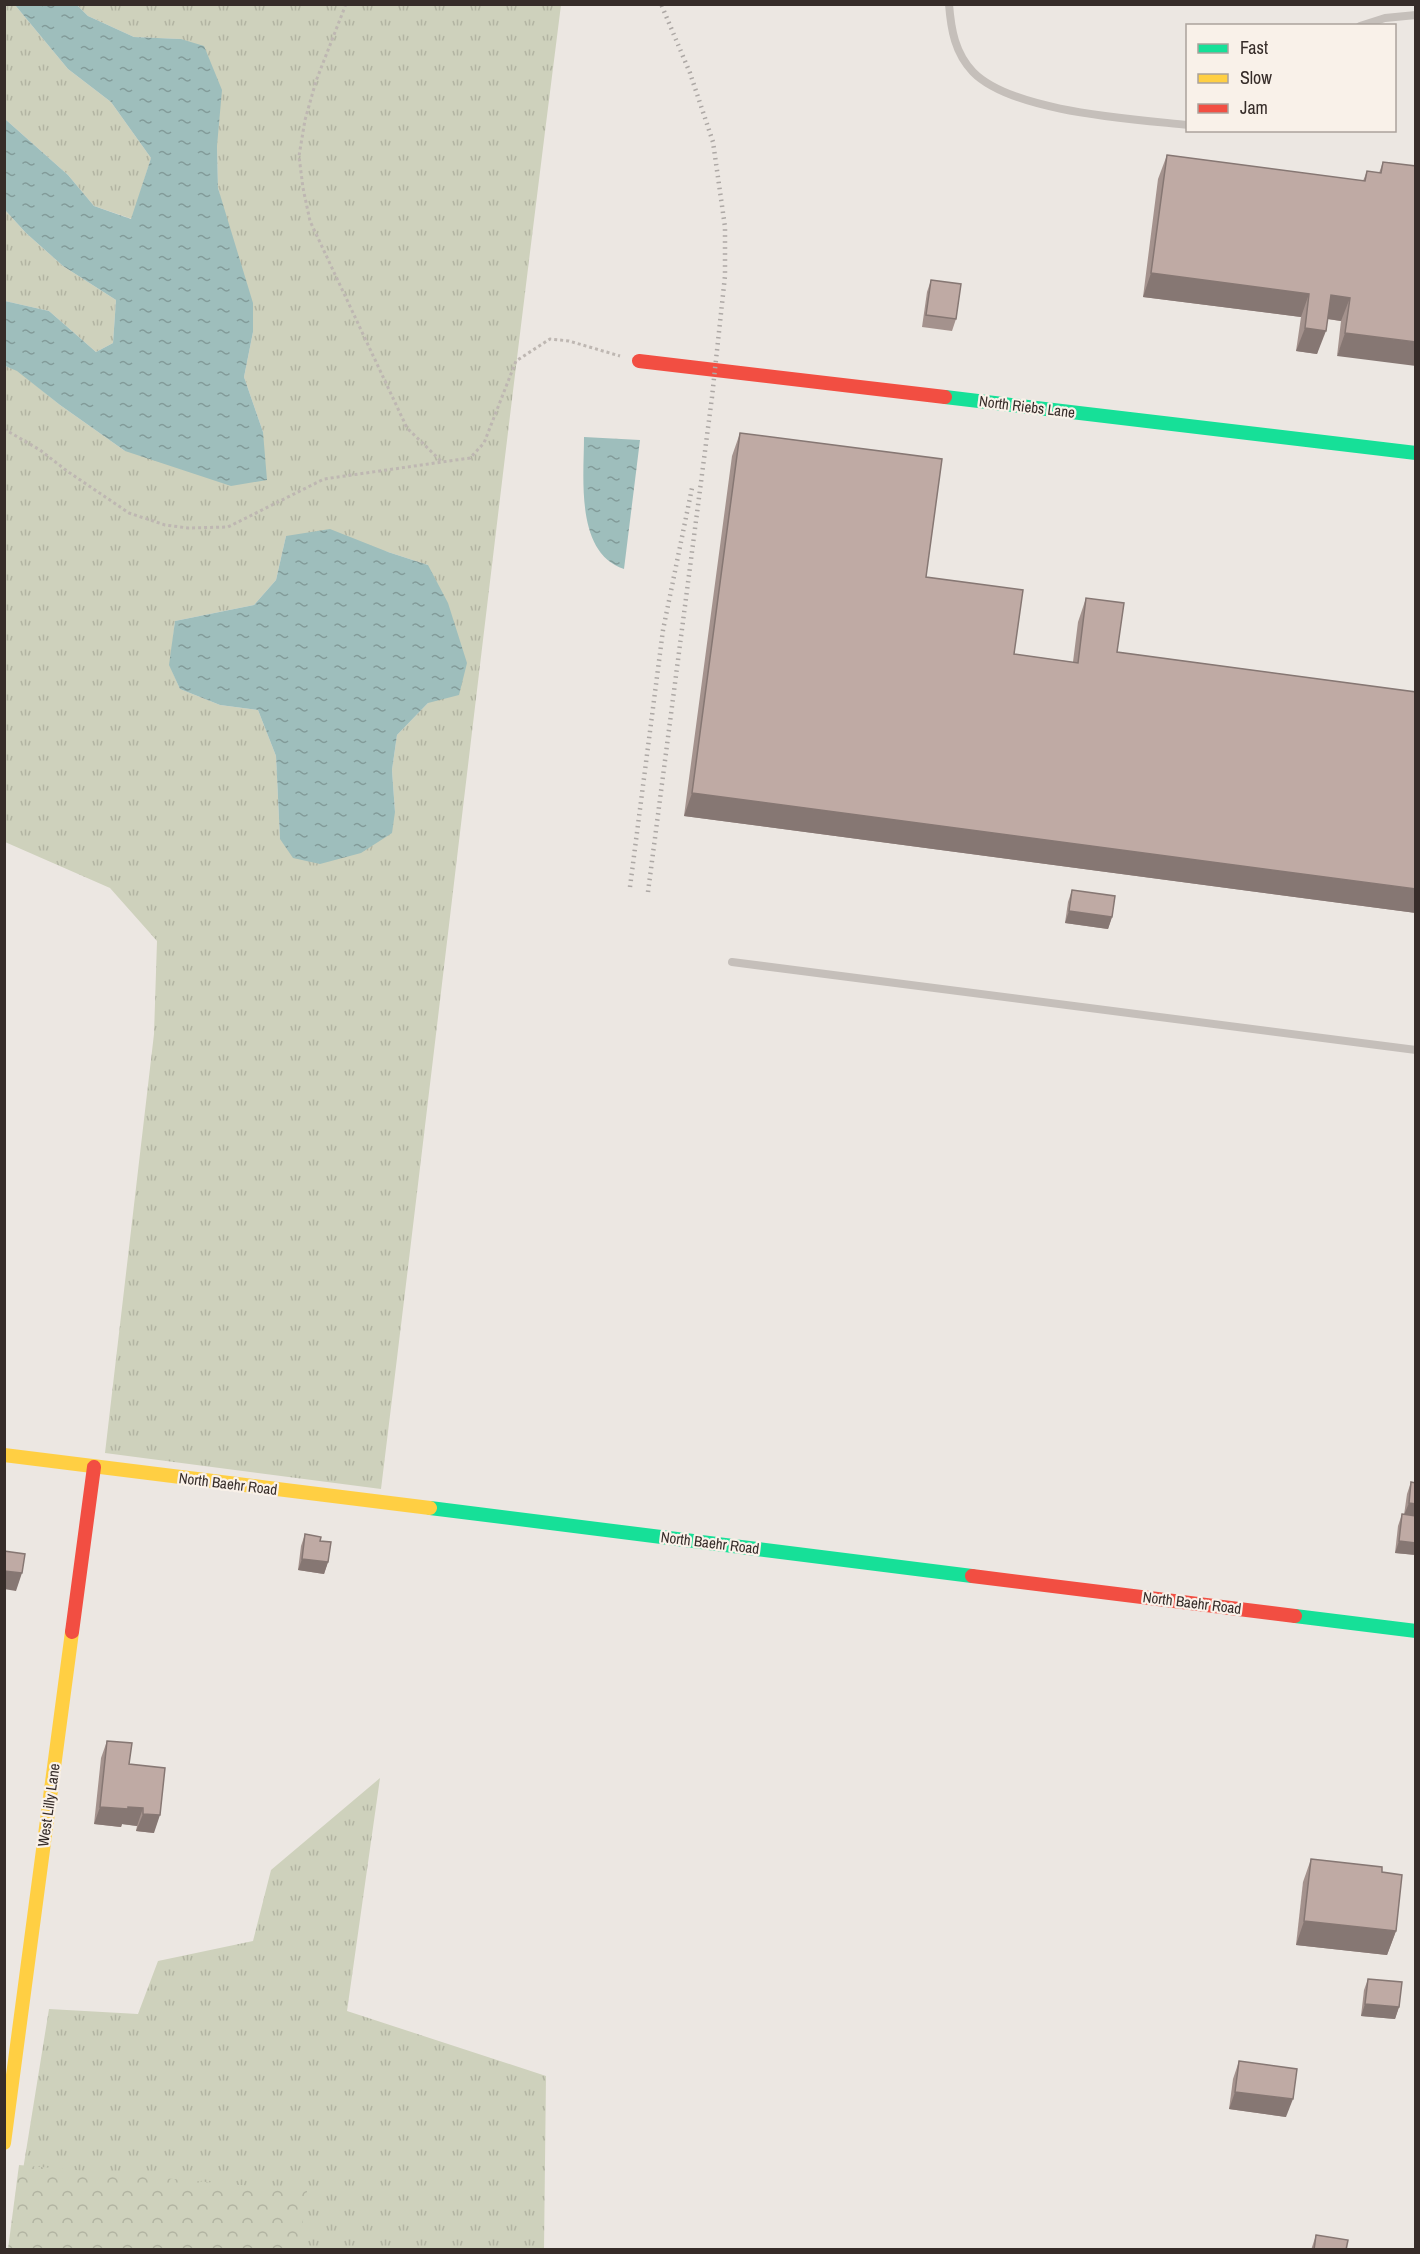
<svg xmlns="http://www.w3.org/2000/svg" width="1420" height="2254" font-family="'Archivo Narrow',sans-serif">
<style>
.grass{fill:url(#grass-tufts);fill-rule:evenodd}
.forest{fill:url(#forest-crowns)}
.water{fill:url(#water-ripples)}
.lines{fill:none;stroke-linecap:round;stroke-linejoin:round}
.path{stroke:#beb7b2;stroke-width:3;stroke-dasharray:3 3;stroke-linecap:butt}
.lane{stroke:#c5bfba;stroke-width:8}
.fast{stroke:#16e098;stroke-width:14}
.slow{stroke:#ffcf43;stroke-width:14}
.jam{stroke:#f24e42;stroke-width:14}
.rail{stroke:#ada8a5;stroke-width:4.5;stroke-dasharray:1.5 4.5;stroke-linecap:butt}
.wall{fill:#a4928d}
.shaded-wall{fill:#867773}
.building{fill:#bfaaa4;stroke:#867773;stroke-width:1.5}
.labels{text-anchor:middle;stroke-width:4.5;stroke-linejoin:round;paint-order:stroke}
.street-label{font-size:15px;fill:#362c29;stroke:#f9f1e9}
</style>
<defs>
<pattern id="grass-tufts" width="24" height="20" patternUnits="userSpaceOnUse" patternTransform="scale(1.5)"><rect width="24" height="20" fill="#ced1bc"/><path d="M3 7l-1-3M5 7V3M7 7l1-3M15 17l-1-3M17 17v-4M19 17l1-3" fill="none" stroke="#b2b4a2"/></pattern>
<pattern id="forest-crowns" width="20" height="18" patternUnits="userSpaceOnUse" patternTransform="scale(1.5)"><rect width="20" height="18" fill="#ced1bc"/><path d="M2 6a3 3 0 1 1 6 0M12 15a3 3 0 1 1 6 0" fill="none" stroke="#b2b4a2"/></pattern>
<pattern id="water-ripples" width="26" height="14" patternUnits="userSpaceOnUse" patternTransform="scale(1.5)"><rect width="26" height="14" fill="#9ebebc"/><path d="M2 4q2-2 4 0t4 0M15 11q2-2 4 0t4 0" fill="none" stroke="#829b99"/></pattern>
</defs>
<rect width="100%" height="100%" fill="#ece7e2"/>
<g class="grass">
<path d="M 4,5 L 15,5 L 68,69 L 111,102 L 151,158 L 132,219 L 94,206 L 68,175 L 5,119 Z"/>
<path d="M 77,5 L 561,5 C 498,499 442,994 381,1489 L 105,1453 L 154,1034 L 157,941 L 110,888 L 5,842 L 4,366 L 17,370 L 60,405 L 125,451 L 263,432 L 244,377 L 253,332 L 218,188 L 217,146 L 181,39 L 134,37 L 88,16 ZM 286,536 L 388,552 L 428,565 L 428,703 L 397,735 L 392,770 L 395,812 L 280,839 L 276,756 L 258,710 L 220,705 L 180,689 L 170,666 L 175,621 L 254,605 L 276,580 Z"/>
<path d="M 5,210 L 26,233 L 63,266 L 116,300 L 113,343 L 96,352 L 49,311 L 5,301 Z"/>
<path d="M 380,1778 L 347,2011 L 546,2076 L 544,2249 L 10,2250 L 49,2009 L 138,2014 L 158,1961 L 253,1941 L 271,1870 Z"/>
</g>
<path class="forest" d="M 19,2165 L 307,2191 L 299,2249 L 8,2249 Z"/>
<g class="water">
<path d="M 15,5 L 77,5 L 88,16 L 134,37 L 181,39 L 204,46 L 222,90 L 217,146 L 218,188 L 253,303 L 253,332 L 244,377 L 263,432 L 267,480 L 231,486 L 125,451 L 60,405 L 17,371 L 5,366 L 5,301 L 49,311 L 96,352 L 113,343 L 116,300 L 63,266 L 26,233 L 5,210 L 5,119 L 68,175 L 94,206 L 131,219 L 151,158 L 111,102 L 68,69 Z"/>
<path d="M 584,437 L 640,440 L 624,569 C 575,553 584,478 584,437 Z"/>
<path d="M 330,529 L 388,552 L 428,565 L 448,603 L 467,663 L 459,695 L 428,703 L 397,735 L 392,770 L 395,812 L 392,833 L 361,853 L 320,864 L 293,858 L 280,839 L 276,756 L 258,710 L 220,705 L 180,689 L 169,665 L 175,621 L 254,605 L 276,580 L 286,536 Z"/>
</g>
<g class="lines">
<g class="path">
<path d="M 346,4 L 316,81 L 305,120 L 299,156 L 303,188 L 310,221 L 407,428 L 442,462"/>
<path d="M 4,429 L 40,450 L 67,471 L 129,513 L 165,525 L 188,528 L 228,527 L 324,479 L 470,458 L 484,443 L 516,361 L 550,339 L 569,341 L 620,356"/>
</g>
<g class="lane">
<path d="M 949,4 C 951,30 955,53 973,72 C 1012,112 1132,119 1188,125"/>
<path d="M 1360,26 L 1385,18 L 1416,15"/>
<path d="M 732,962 L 1416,1050"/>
</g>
<g class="fast">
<path d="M 945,397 L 1416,453"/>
<path d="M 430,1508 L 972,1576"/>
<path d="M 1295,1616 L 1416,1631"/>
</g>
<g class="slow">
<path d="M 4,1455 L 430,1508"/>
<path d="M 4,2143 L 72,1632"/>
</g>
<g class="jam">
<path d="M 639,361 L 945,397"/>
<path d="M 972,1576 L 1295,1616"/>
<path d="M 72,1632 L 94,1467"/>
</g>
<g class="rail">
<path d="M 630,887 L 663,630 L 692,488"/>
<path d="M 648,892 L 712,397 L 725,276 L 725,227 L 713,142 L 690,73 L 661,4"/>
</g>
</g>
<g class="wall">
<path d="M 1167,155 L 1363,181 L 1367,171 L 1379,173 L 1383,162 L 1416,166 L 1337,356 L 1341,321 L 1327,319 L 1317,354 L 1296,351 L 1301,317 L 1143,297 L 1158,179 Z"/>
<path d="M 931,280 L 956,319 L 952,331 L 922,327 L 927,292 Z"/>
<path d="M 740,433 L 926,577 L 1014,654 L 1073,662 L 1078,622 L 1086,598 L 1117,652 L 1416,692 L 1416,913 L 684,816 L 732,456 Z"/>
<path d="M 1072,890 L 1112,917 L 1108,929 L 1065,923 L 1068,902 Z"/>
<path d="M 1411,1482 L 1416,1483 L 1416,1555 L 1395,1553 L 1398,1526 L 1402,1514 L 1404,1515 L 1407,1494 Z"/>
<path d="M 305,1534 L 320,1541 L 328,1562 L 324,1574 L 298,1570 L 301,1546 Z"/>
<path d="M 107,1741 L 129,1764 L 154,1833 L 136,1831 L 137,1826 L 122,1824 L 121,1827 L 94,1824 L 101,1758 Z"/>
<path d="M 1311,1859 L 1382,1872 L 1396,1931 L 1387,1955 L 1296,1945 L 1303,1882 Z"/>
<path d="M 1368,1979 L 1399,2007 L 1395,2019 L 1361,2016 L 1364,1990 Z"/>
<path d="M 1239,2061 L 1286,2117 L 1229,2109 L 1233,2079 Z"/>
<path d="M 1316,2235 L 1346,2250 L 1311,2250 Z"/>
</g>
<g class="shaded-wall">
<path d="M 1151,273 L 1309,294 L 1301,317 L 1143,297 Z"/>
<path d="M 1331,295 L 1350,298 L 1341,321 L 1322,318 Z"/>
<path d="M 1305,328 L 1326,331 L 1317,354 L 1296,351 Z"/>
<path d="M 1345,333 L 1416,342 L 1416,366 L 1337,356 Z"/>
<path d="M 692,793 L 1416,889 L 1416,913 L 684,816 Z"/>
<path d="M 1069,911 L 1112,917 L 1108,929 L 1065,923 Z"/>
<path d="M 1409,1503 L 1416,1504 L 1416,1516 L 1404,1515 Z"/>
<path d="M 1399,1541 L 1416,1543 L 1416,1555 L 1395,1553 Z"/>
<path d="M 302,1559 L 328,1562 L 324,1574 L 298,1570 Z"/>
<path d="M 4,1571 L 22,1573 L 16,1591 L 4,1589 Z"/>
<path d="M 100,1807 L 128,1807 L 143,1808 L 137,1826 L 122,1824 L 121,1827 L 94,1824 Z"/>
<path d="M 143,1814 L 160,1815 L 154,1833 L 136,1831 Z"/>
<path d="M 1304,1921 L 1396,1931 L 1387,1955 L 1296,1945 Z"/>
<path d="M 1365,2004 L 1399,2007 L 1395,2019 L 1361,2016 Z"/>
<path d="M 1235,2092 L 1293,2099 L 1286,2117 L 1229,2109 Z"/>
</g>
<g class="building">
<path d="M 1167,155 L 1365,181 L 1367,171 L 1381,173 L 1383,162 L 1416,166 L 1416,342 L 1345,333 L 1350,298 L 1331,295 L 1326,331 L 1305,328 L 1309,294 L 1151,273 Z"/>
<path d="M 931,280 L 961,284 L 956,319 L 926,315 Z"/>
<path d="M 740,433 L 942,459 L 926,577 L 1023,590 L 1014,654 L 1078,663 L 1086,598 L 1124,603 L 1117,652 L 1416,692 L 1416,889 L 692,793 Z"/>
<path d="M 1072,890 L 1115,896 L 1112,917 L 1069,911 Z"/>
<path d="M 1411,1482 L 1416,1483 L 1416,1504 L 1409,1503 Z"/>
<path d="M 1402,1514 L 1416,1516 L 1416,1543 L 1399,1541 Z"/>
<path d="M 305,1534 L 321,1537 L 320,1541 L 331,1542 L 328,1562 L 302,1559 Z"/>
<path d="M 4,1551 L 25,1554 L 22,1573 L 4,1571 Z"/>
<path d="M 107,1741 L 132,1743 L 129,1764 L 165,1768 L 160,1815 L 143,1814 L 143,1808 L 128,1807 L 128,1809 L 100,1807 Z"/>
<path d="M 1311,1859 L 1382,1867 L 1382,1872 L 1402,1875 L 1396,1931 L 1304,1921 Z"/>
<path d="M 1368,1979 L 1402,1982 L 1399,2007 L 1365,2004 Z"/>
<path d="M 1239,2061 L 1297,2069 L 1293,2099 L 1235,2092 Z"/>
<path d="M 1316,2235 L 1348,2240 L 1346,2250 L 1314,2250 Z"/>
</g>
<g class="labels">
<g class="street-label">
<text transform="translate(1027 407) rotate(7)" y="5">North Riebs Lane</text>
<text transform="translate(228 1484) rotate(7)" y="5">North Baehr Road</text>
<text transform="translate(710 1543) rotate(7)" y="5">North Baehr Road</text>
<text transform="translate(1192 1603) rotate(7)" y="5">North Baehr Road</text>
<text transform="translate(49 1805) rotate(-82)" y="5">West Lilly Lane</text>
</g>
</g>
<rect width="1420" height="2254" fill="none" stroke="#362c29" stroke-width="12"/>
<rect x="1186" y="24" width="210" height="108" fill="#f9f1e9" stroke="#aba29c" stroke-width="1.5"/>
<rect x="1198" y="44" width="30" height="9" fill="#16e098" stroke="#aba29c" stroke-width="1.5"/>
<text x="1240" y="54" font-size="18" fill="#362c29">Fast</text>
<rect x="1198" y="74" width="30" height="9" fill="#ffcf43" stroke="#aba29c" stroke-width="1.5"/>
<text x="1240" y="84" font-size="18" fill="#362c29">Slow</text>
<rect x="1198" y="104" width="30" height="9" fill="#f24e42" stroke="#aba29c" stroke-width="1.5"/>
<text x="1240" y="114" font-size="18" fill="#362c29">Jam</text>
</svg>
